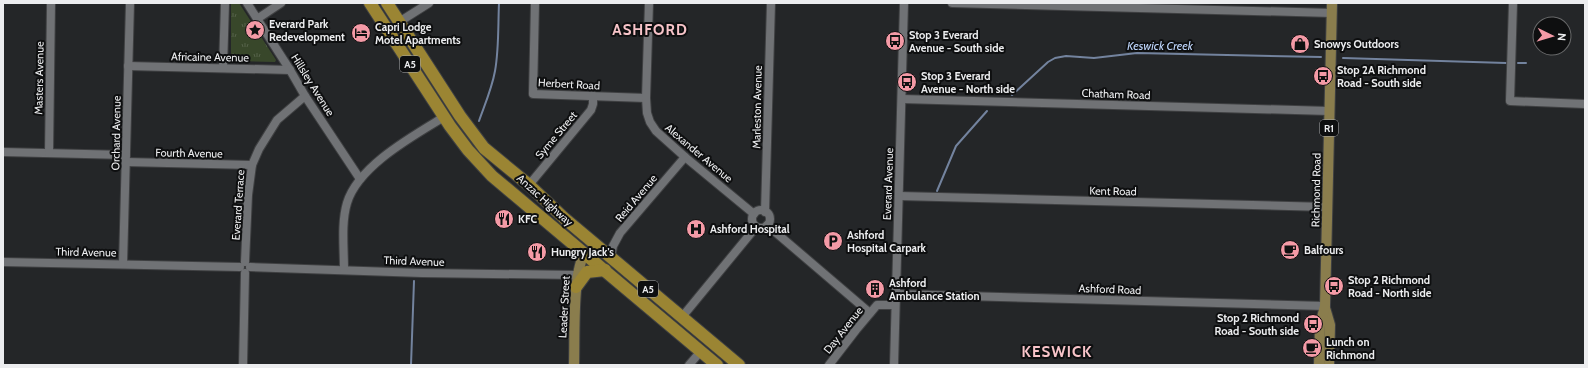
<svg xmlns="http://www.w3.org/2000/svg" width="1588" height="368" font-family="Cabin,sans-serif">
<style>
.park{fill:url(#park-tufts)}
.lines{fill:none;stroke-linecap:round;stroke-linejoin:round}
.stream{stroke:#73839e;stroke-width:2}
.minor-casing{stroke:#3f4042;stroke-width:10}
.major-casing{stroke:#3f4042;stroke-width:12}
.highway-casing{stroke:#3f4042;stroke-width:14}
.minor{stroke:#707275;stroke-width:8}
.major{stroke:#8a7d4d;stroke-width:10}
.highway{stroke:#9b8533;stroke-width:12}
.labels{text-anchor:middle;stroke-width:4;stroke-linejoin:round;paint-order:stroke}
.shield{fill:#0e0f10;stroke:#a9aaac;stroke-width:1}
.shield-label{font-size:10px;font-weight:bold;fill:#ecedef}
.poi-label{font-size:11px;font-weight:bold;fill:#ecedef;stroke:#0e0f10;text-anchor:start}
.street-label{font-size:11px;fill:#ecedef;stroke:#0e0f10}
.water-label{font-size:12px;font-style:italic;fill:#bdd4fa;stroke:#0e0f10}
.district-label{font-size:15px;font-weight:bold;letter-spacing:1px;fill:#f8c4c9;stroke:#0e0f10}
</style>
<defs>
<pattern id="park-tufts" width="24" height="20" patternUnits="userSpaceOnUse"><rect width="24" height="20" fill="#38472a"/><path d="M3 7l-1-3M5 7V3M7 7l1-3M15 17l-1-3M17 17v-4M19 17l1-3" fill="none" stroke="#556249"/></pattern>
</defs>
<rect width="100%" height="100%" fill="#242628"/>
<path class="park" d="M 231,3 L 239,3 L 276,60 L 275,62 L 231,61 Z"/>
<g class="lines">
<g class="stream">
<path d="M 1343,58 L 1506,63"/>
<path d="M 1518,63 L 1526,63"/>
<path d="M 1012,95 L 1048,62 L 1055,58 L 1066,56 L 1094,58 L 1137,53 L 1321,57"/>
<path d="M 479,121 C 485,104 492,88 495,71 C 499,49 498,25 499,3"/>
<path d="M 937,191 L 956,146 L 987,111"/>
<path d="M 411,365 L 414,281"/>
</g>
<g class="minor-casing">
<g id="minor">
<path d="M 247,3 L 290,70 L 305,96 L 360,179"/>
<path d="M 535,3 L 533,94 L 646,98"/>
<path d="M 649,3 L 646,98 L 647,113 L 650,122 L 656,131 L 685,157 L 754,214"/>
<path d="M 952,3 L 1332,13"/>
<path d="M 1513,3 L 1510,101 L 1585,104"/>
<path d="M 257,19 L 281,3"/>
<path d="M 399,22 L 429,3"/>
<path d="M 128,66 L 290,70"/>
<path d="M 223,68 L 225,3"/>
<path d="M 902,99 L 1329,111"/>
<path d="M 3,152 L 126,155"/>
<path d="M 49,153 L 51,3"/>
<path d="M 126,162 L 252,165"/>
<path d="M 529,185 L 591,110 L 593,104 L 593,96"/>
<path d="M 899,196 L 1327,207"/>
<circle cx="761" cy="219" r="9"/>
<path d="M 765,212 L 771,3"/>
<path d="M 767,225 L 870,313"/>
<path d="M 611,257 L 613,246 L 620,233 L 685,157"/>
<path d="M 3,262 L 240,267"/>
<path d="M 245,262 L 248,195 L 252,165 L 259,149 L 277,120 L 305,96"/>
<path d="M 123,264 L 130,3"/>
<path d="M 250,267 L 422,273 L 577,275"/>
<path d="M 344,270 C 344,248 341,223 347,203 C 358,166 413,136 444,117"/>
<path d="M 895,294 L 1325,306"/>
<path d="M 682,317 L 756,227"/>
<path d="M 243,365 L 245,273"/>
<path d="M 689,365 L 701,351"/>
<path d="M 829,365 L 856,330 L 877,305 L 895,305"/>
<path d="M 894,365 L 904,3"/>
</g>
</g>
<g class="major-casing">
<g id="major">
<path d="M 1325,308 L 1330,325 L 1329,365"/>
<path d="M 574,365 C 575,339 572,272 585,253"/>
<path d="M 1319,365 L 1320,325 L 1325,306 L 1332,3"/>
</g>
</g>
<g class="highway-casing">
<g id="highway">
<path d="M 370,3 L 450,126 L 468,150 L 492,176 L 717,365"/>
<path d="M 387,3 L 460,116 L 484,148 L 529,185 L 564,218 L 739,365"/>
<path d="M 576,287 L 587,272 L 605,270"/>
</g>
</g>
<use href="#minor" class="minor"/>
<use href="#major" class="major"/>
<use href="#highway" class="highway"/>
</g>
<defs>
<g id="sight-disc" transform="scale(1)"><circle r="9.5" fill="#f49aa6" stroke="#0e0f10"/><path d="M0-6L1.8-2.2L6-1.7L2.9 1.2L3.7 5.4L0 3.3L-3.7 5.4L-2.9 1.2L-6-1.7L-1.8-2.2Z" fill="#111"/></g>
<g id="hotel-disc" transform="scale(1)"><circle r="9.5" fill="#f49aa6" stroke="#0e0f10"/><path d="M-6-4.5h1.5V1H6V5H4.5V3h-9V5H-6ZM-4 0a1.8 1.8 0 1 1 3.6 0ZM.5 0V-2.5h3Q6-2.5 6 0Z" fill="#111"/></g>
<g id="bus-disc" transform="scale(1)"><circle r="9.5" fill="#f49aa6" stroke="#0e0f10"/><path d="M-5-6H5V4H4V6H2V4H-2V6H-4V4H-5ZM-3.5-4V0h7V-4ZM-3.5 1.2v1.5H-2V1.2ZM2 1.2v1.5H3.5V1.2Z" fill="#111"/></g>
<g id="shop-disc" transform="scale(1)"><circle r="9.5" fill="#f49aa6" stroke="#0e0f10"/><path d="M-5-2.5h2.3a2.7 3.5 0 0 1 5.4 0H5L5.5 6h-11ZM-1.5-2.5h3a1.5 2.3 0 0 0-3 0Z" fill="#111"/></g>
<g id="restaurant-disc" transform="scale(1)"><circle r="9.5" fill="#f49aa6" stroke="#0e0f10"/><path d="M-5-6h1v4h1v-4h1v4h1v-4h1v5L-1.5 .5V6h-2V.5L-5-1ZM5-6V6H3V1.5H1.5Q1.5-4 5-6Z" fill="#111"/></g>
<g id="hospital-disc" transform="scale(1)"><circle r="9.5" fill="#f49aa6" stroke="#0e0f10"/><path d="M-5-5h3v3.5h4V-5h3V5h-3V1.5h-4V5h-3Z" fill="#111"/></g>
<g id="parking-disc" transform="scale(1)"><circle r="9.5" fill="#f49aa6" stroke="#0e0f10"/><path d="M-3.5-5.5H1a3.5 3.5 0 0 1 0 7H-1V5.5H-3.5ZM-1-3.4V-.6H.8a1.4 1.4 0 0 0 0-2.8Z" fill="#111"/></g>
<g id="cafe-disc" transform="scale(1)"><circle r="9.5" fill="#f49aa6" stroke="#0e0f10"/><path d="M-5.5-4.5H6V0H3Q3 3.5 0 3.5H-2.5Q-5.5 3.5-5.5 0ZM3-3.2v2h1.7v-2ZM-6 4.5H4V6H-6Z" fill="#111"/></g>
<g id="building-disc" transform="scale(1)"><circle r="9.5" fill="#f49aa6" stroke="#0e0f10"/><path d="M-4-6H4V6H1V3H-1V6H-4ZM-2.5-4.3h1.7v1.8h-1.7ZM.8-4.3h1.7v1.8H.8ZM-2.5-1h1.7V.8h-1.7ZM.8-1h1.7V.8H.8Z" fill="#111"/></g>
</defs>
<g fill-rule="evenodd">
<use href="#sight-disc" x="255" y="30"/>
<use href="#hotel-disc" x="361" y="33"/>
<use href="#bus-disc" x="895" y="41"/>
<use href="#shop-disc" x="1300" y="44"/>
<use href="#bus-disc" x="1323" y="76"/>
<use href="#bus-disc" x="907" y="82"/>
<use href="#restaurant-disc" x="504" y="219"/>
<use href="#hospital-disc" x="696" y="229"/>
<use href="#parking-disc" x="833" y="241"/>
<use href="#cafe-disc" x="1290" y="250"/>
<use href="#restaurant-disc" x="537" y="252"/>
<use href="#bus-disc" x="1334" y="286"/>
<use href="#building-disc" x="875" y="289"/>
<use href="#bus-disc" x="1313" y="324"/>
<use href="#cafe-disc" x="1312" y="348"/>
</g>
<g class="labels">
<g class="shield">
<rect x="400" y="56" width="20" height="16" rx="3"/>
<rect x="1320" y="120" width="18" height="16" rx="3"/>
<rect x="638" y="281" width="20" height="16" rx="3"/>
</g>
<g class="shield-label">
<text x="410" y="68">A5</text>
<text x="1329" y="132">R1</text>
<text x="648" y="293">A5</text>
</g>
<g class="poi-label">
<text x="269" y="28">Everard Park<tspan x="269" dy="13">Redevelopment</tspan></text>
<text x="375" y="31">Capri Lodge<tspan x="375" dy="13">Motel Apartments</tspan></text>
<text x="909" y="39">Stop 3 Everard<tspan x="909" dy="13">Avenue - South side</tspan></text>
<text x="1314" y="48">Snowys Outdoors</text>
<text x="1337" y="74">Stop 2A Richmond<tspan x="1337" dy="13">Road - South side</tspan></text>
<text x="921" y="80">Stop 3 Everard<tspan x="921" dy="13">Avenue - North side</tspan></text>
<text x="518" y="223">KFC</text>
<text x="710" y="233">Ashford Hospital</text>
<text x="847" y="239">Ashford<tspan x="847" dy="13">Hospital Carpark</tspan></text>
<text x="1304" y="254">Balfours</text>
<text x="551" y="256">Hungry Jack's</text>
<text x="1348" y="284">Stop 2 Richmond<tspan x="1348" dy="13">Road - North side</tspan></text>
<text x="889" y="287">Ashford<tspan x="889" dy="13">Ambulance Station</tspan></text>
<text x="1299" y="322" text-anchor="end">Stop 2 Richmond<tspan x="1299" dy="13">Road - South side</tspan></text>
<text x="1326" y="346">Lunch on<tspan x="1326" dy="13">Richmond</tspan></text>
</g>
<g class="street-label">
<text transform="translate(210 57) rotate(1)" y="4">Africaine Avenue</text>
<text transform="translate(39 78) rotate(-89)" y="4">Masters Avenue</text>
<text transform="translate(569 84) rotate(3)" y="4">Herbert Road</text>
<text transform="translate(313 85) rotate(58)" y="4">Hillsley Avenue</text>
<text transform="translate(1116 94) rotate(2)" y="4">Chatham Road</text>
<text transform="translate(757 107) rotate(-89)" y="4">Marleston Avenue</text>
<text transform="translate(116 133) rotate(-89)" y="4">Orchard Avenue</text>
<text transform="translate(556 135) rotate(-50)" y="4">Syme Street</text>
<text transform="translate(189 153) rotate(1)" y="4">Fourth Avenue</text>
<text transform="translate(699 153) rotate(40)" y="4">Alexander Avenue</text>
<text transform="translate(888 184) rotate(-88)" y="4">Everard Avenue</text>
<text transform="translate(1316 190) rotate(-89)" y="4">Richmond Road</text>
<text transform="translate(1113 191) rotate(1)" y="4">Kent Road</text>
<text transform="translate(636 198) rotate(-50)" y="4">Reid Avenue</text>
<text transform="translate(545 200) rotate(42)" y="4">Anzac Highway</text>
<text transform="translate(238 205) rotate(-86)" y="4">Everard Terrace</text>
<text transform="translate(86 252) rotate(1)" y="4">Third Avenue</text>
<text transform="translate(414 261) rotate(2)" y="4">Third Avenue</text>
<text transform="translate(1110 289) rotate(2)" y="4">Ashford Road</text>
<text transform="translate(564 307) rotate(-87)" y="4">Leader Street</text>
<text transform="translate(843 330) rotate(-52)" y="4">Day Avenue</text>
</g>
<g class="water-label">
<text x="1160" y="50">Keswick Creek</text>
</g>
<g class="district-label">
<text x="650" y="35">ASHFORD</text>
<text x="1057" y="357">KESWICK</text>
</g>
</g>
<rect width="1588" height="368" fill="none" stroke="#ecedef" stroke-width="8"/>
<g transform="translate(1552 36) rotate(95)"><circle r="19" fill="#0e0f10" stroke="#676869"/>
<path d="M0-3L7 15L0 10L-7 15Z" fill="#f49aa6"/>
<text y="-6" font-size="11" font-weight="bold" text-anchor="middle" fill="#ecedef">N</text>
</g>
</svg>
